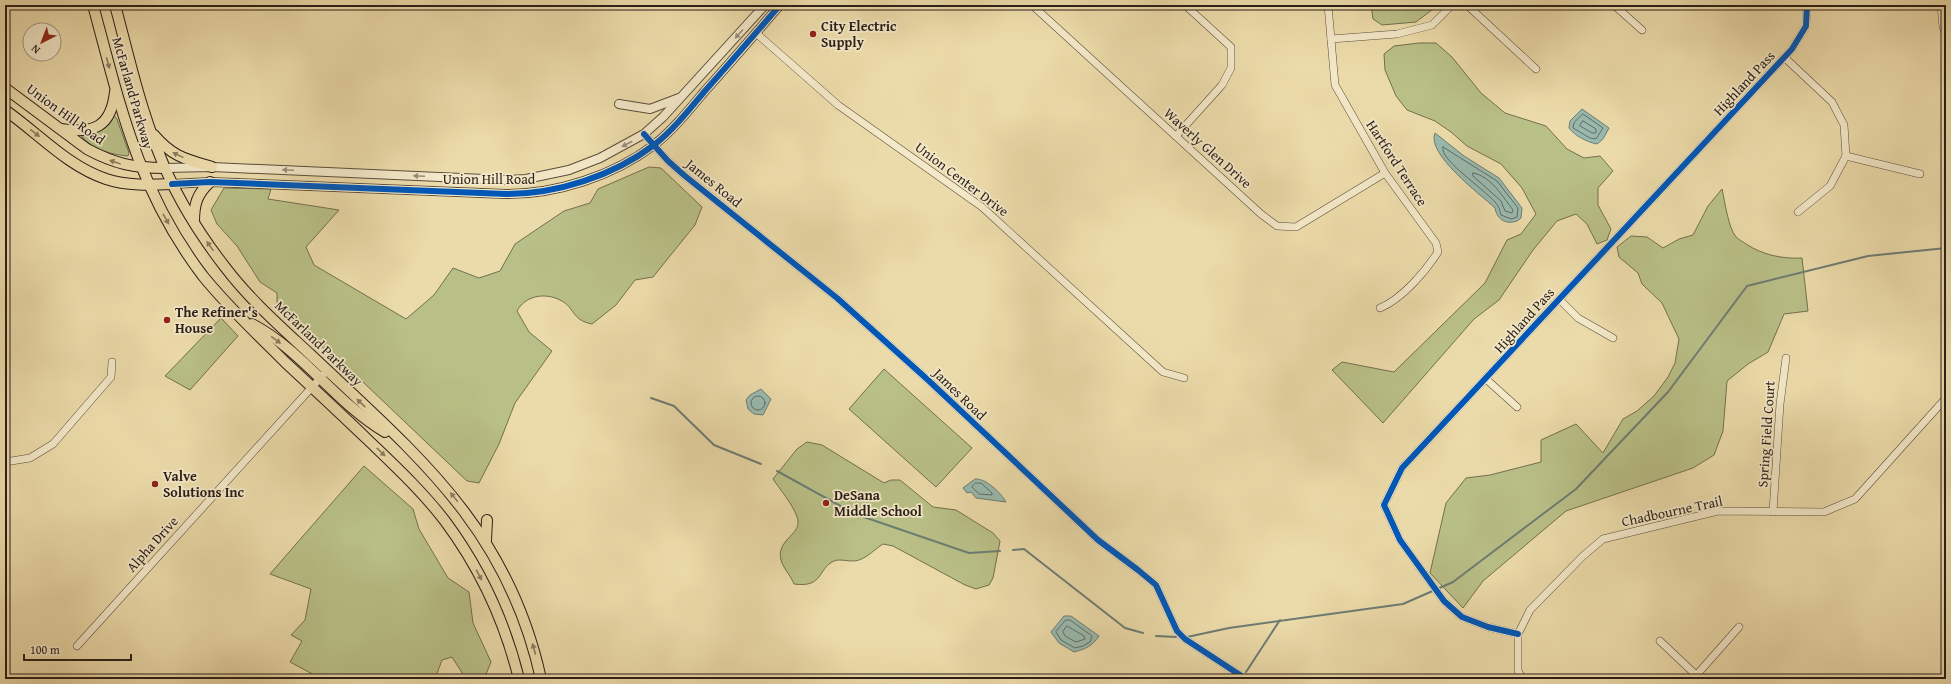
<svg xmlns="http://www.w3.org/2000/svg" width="1951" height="684" font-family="'Gentium Book Plus',serif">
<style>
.green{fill:#b9c087;stroke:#726f50}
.water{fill:#99baaf;stroke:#6d7c73}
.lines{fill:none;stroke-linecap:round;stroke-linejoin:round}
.shore{stroke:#626c64;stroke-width:1}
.stream{stroke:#6d7c73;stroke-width:2}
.minor-casing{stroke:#5a4d3c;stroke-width:8}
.tertiary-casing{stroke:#5a4d3c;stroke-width:10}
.primary-casing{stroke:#2a1e18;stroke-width:12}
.minor{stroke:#f3e8c8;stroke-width:7}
.tertiary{stroke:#f3e8c8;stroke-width:8}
.primary{stroke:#ecdbaa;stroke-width:10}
.cycleway-casing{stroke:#f3e8c8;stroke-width:8}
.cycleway{stroke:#0057b8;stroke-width:6}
.oneway{fill:#998d79}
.oneway2{fill:#8b7c61}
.poi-dot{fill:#8f2418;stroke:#f3e8c8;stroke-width:1.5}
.labels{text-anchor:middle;stroke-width:3.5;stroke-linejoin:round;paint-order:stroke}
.poi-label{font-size:14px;font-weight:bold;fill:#2a1e18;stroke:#f3e8c8;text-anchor:start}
.street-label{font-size:14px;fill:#2a1e18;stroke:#f3e8c8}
</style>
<rect width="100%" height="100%" fill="#ecdbaa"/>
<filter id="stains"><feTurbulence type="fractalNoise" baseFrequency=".005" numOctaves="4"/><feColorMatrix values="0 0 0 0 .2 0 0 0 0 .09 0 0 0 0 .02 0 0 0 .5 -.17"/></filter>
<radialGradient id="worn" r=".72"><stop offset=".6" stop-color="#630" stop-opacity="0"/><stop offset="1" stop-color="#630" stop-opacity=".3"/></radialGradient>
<g class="green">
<path d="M 1371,5 L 1434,5 L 1433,9 L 1416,22 L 1382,25 L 1373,19 Z"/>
<path d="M 1419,43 L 1436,43 L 1452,57 L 1481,93 L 1505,113 L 1546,126 L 1567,149 L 1584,158 L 1600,156 L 1613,171 L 1598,188 L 1598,205 L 1611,229 L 1607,240 L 1597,244 L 1587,224 L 1576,214 L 1557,221 L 1533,250 L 1499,300 L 1474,319 L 1383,423 L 1332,370 L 1342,362 L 1394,372 L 1485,283 L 1507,240 L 1521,234 L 1536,214 L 1522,188 L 1501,164 L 1467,146 L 1451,132 L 1435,121 L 1407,110 L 1396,96 L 1385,70 L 1384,54 L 1394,46 Z"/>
<path d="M 113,114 L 117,119 L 129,153 L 128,156 C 112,155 93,149 82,137 L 83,135 L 94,132 Z"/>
<path d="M 649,167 L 661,168 L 702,207 L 695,225 L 653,277 L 635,280 L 616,305 L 592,324 C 571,320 575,307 560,300 C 544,292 525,296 517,311 L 529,332 L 552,351 L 515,403 L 499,444 L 479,483 L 467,481 L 364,383 L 277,308 L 277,293 L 260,282 L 237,246 L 217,224 L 211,210 L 224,188 L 271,189 L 268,199 L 339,210 L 306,247 L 314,265 L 406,319 L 434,295 L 453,268 L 479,278 L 500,271 L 515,244 L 564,211 L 590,203 L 598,189 Z"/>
<path d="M 1722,189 C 1725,202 1728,227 1736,237 C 1738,239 1743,242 1746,244 C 1763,255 1782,259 1802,258 L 1808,311 L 1784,314 L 1768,352 L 1748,364 L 1727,381 L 1723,431 L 1714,455 L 1693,468 L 1566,511 L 1483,581 L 1463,608 L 1430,573 L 1446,503 L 1466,478 L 1490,475 L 1541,462 L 1541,440 L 1576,424 L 1603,453 L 1623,419 L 1637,411 L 1654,396 L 1668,377 L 1675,363 L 1679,339 L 1662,303 L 1642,284 L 1638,273 L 1619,257 L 1617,247 L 1631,236 L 1647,237 L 1663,248 L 1679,239 L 1693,235 L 1708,206 Z"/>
<path d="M 221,318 L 238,336 L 190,390 L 165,376 Z"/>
<path d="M 884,369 L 972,448 L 936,487 L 849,409 Z"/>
<path d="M 807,442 L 822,445 L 884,483 L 891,480 L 900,480 L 933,507 L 956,510 L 993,533 L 1000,541 L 993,578 L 989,585 L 976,589 L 965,585 L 893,546 L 883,544 C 875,549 868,557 859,560 C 851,563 841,558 834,561 C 817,569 824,588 794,584 C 791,576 783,568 781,560 C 776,541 799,535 798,522 C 798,511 779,488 773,479 L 797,449 Z"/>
<path d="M 364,466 L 413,509 L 419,529 L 448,578 L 469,592 L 473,623 L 491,662 L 484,679 L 466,679 L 452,657 L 442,660 L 435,679 L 317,679 L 316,676 L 290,662 L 302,641 L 291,635 L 305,620 L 311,589 L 270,574 Z"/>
</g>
<g class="water">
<path d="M 1582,109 L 1609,128 L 1603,139 L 1597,144 C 1587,142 1575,136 1569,128 L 1570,121 Z"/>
<path d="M 1435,133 L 1464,156 L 1499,178 L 1522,208 L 1521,218 L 1517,221 C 1505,225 1497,219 1495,208 C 1480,194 1426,154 1435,133 Z"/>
<path d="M 761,389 L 771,399 L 763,415 L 754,414 L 748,409 L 746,400 L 750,395 Z"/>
<path d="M 975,479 C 986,478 1001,493 1006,502 L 976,498 L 971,492 L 967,493 L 963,488 Z"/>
<path d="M 1064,616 L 1071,616 L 1099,636 C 1092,646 1086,649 1074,652 L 1059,643 L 1051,632 Z"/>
</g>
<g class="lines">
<g class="shore">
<path d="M 1583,114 L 1603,128 L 1596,139 L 1590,138 L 1573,128 L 1574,123 Z"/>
<path d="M 1583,121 L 1596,129 L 1596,133 L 1592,133 L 1580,126 Z"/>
<path d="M 1443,147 L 1497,181 L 1518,208 L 1517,217 L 1511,219 L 1501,215 C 1500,212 1500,209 1498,206 C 1491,193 1438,160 1443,147 Z"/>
<path d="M 1473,173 C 1491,176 1503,197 1513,210 L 1512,213 L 1505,211 L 1501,201 L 1473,176 Z"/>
<circle cx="758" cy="403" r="7"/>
<path d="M 976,483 L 981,483 L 992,493 L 992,495 L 979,494 L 972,487 Z"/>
<path d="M 1066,620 L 1070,620 L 1092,636 L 1090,642 L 1083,646 L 1075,648 L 1061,640 L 1056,632 Z"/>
<path d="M 1067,626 L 1084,636 L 1085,639 L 1076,642 L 1065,636 L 1063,632 Z"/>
</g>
<g class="stream">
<path d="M 651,398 L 674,406 L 714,445 L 761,464"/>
<path d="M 777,471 L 855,514 L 969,553 L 1000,551"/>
<path d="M 1013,550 L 1024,549 L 1125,628 L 1143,633"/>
<path d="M 1156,636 L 1176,637"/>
<path d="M 1187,637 L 1229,628 L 1403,604 L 1453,582 L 1576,489 L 1668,392 L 1747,286 L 1868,256 L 1946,248"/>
<path d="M 1246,672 L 1280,620"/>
</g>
<g class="minor-casing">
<g id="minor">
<path d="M 1032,5 L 1261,214 L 1277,226 L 1296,227 L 1385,173"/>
<path d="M 1328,5 L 1335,85 L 1385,173 L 1436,243 L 1438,252 C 1425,272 1402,299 1380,308"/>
<path d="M 1467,5 L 1536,69"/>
<path d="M 1614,5 L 1642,30"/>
<path d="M 1941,5 L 1943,27 L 1946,34"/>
<path d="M 756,33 L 838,105 L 982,207 L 1163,372 L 1184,378"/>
<path d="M 1331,39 L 1397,34 L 1432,25 L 1452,5"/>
<path d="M 1784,57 L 1832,102 L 1844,125 L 1846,156 L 1830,186 L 1798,212"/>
<path d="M 644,134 L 668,161 L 685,176 L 837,298 L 928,380 L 1098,540 L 1138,570 L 1156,585 L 1177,631 L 1185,639 L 1246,679"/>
<path d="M 1176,136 L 1222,85 L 1231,68 L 1231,47 L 1185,5"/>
<path d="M 1846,156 L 1920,174"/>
<path d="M 1559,299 L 1578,318 L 1613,338"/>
<path d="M 1486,379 L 1517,407"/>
<path d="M 5,462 L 30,458 L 53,444 L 111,377 L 112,362"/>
<path d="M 1773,512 L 1780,404 L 1786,358"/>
<path d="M 1518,634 L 1488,627 L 1462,617 L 1444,601 L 1400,540 L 1384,505 L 1402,468 L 1792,49 L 1806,26 L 1807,5"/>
<path d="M 1660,641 L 1696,675"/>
<path d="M 77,646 L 323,375"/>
<path d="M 1523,679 L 1518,671 L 1518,634 L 1530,610 L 1583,556 L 1603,539 L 1718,511 L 1824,512 L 1855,499 L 1946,398"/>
<path d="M 1693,679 L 1739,627"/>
</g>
</g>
<g class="tertiary-casing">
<g id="tertiary">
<path d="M 619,104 L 650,109 L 679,98"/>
<path d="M 165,168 L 212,167 L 507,180 L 526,179 L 569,170 L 600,158 L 644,134 L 663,117 L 765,5"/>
<path d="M 172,184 L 210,182 L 506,194 C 557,194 613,176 654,145 C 673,130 689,110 704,92 C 730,63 755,34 780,5"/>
</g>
</g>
<g class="primary-casing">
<g id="primary">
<path d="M 93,5 C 120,105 138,191 203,276 C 228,307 257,334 285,362 C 313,388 341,414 368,440 C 395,466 422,491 445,521 C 480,568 505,622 519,679"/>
<path d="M 115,5 C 128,53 139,104 158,151 C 174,193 197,231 225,267 C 250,300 281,327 311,355 C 417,455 508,528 541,679"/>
<path d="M 5,88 L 87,149 C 115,164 134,168 165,168"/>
<path d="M 5,110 C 38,133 67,166 106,179 C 127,186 150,185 172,184"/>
<path d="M 61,129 C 94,134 111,127 115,92"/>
<path d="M 154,135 C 173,157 185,159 212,167"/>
<path d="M 194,222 C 194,204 197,194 210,182"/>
<path d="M 252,324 C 303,351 335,402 385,432"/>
<path d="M 486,540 L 487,520"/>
</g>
</g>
<use href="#minor" class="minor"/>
<use href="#tertiary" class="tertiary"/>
<use href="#primary" class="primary"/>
<g class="cycleway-casing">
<g id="cycleway">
<path d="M 644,134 L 668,161 L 685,176 L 837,298 L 928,380 L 1098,540 L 1138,570 L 1156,585 L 1177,631 L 1185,639 L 1246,679"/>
<path d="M 172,184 L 210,182 L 506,194 C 557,194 613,176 654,145 C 673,130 689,110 704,92 C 730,63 755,34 780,5"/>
<path d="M 1518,634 L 1488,627 L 1462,617 L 1444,601 L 1400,540 L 1384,505 L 1402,468 L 1792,49 L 1806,26 L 1807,5"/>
</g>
</g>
<use href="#cycleway" class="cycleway"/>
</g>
<defs><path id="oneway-solid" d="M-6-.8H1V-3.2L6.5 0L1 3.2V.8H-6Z"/></defs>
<g class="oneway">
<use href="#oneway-solid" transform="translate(739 34) rotate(132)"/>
<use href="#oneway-solid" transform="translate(627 144) rotate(152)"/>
<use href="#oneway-solid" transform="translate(288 170) rotate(-178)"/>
<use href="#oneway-solid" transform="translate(419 176) rotate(-178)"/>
</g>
<g class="oneway2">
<use href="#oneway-solid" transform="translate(108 63) rotate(75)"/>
<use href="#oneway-solid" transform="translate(35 133) rotate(38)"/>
<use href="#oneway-solid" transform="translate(178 155) rotate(-154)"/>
<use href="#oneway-solid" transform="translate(115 162) rotate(-161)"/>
<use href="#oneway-solid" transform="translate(166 219) rotate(60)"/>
<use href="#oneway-solid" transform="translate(210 246) rotate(-125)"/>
<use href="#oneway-solid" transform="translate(276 340) rotate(36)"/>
<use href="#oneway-solid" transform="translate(361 403) rotate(-137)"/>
<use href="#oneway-solid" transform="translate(381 452) rotate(44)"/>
<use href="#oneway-solid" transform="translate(454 497) rotate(-129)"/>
<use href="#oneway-solid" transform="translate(479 575) rotate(62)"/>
<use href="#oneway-solid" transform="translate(534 649) rotate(-106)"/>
</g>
<g class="poi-dot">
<circle cx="813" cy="34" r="4"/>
<circle cx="167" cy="320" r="4"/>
<circle cx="155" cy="484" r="4"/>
<circle cx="826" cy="503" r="4"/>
</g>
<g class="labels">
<g class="poi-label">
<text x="821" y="31">City Electric<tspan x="821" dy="16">Supply</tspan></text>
<text x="175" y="317">The Refiner's<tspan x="175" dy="16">House</tspan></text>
<text x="163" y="481">Valve<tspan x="163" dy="16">Solutions Inc</tspan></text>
<text x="834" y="500">DeSana<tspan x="834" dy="16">Middle School</tspan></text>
</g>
<g class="street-label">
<text transform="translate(1744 83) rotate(-47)" y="5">Highland Pass</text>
<text transform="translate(133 93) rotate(74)" y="5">McFarland Parkway</text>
<text transform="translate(66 114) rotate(36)" y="5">Union Hill Road</text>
<text transform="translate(1208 148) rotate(42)" y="5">Waverly Glen Drive</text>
<text transform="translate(1397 163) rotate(57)" y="5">Hartford Terrace</text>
<text x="489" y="184">Union Hill Road</text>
<text transform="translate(962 179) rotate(37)" y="5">Union Center Drive</text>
<text transform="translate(714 183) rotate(39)" y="5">James Road</text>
<text transform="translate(1524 320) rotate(-48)" y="5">Highland Pass</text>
<text transform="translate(319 343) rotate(44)" y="5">McFarland Parkway</text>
<text transform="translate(960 394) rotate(44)" y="5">James Road</text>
<text transform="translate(1766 434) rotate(-86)" y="5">Spring Field Court</text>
<text transform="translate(1672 511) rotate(-12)" y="5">Chadbourne Trail</text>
<text transform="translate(152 544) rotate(-48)" y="5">Alpha Drive</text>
</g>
</g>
<rect width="1951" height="684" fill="none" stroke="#ecdbaa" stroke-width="20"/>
<rect x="6" y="6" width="1939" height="672" fill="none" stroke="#2a1e18" stroke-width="2"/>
<rect x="10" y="10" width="1931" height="664" fill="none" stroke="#2a1e18"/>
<g transform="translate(42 42) rotate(222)"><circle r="19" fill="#f3e8c8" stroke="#a39782"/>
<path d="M0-3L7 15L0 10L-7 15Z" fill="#8f2418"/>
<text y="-6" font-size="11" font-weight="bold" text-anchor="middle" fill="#2a1e18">N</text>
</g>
<path d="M24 654v6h107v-6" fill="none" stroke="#2a1e18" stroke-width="2"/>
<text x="30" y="654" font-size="12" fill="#2a1e18" stroke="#f3e8c8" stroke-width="3" paint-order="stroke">100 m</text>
<rect width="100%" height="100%" filter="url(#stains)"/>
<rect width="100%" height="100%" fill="url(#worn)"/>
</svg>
